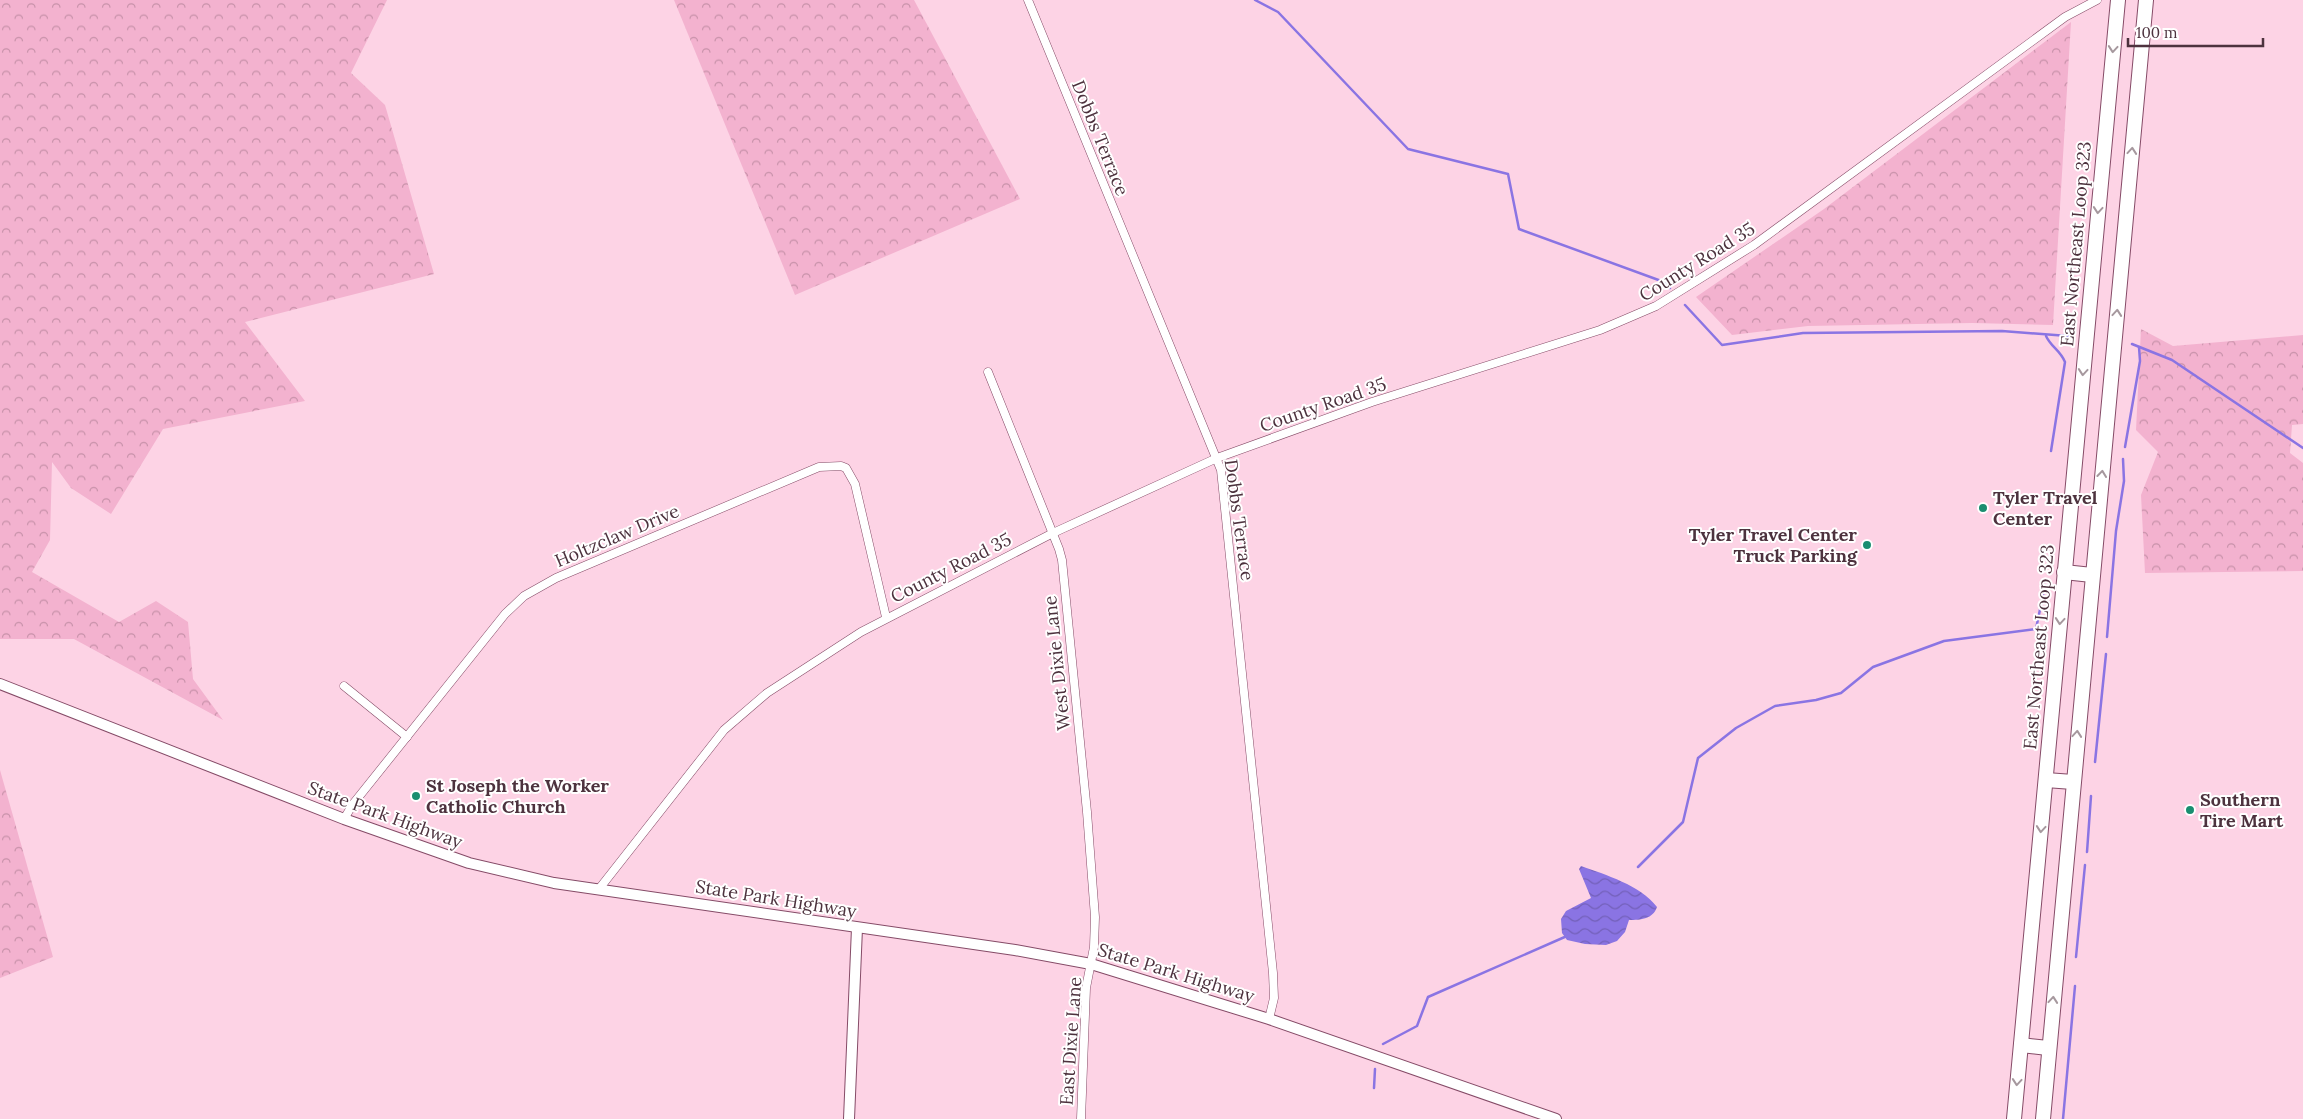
<svg xmlns="http://www.w3.org/2000/svg" width="2303" height="1119" font-family="Lora,serif">
<style>
.forest{fill:url(#forest-crowns)}
.water{fill:url(#water-waves)}
.lines{fill:none;stroke-linecap:round;stroke-linejoin:round}
.stream{stroke:#8a74e3;stroke-width:2.5}
.street-casing{stroke:#854b67;stroke-width:9}
.secondary-casing{stroke:#854b67;stroke-width:12}
.highway-casing{stroke:#854b67;stroke-width:16}
.street{stroke:#fff;stroke-width:8}
.secondary{stroke:#fff;stroke-width:10}
.highway{stroke:#fff;stroke-width:14}
.oneway{stroke:#a6989e}
.poi-dot{fill:#1a8e70;stroke:#fff;stroke-width:2}
.labels{text-anchor:middle;stroke-width:4;stroke-linejoin:round;paint-order:stroke}
.street-label{font-size:18px;fill:#4d323e;stroke:#fff}
.poi-label{font-size:18px;font-weight:bold;fill:#4d323e;stroke:#fff;text-anchor:start}
</style>
<defs>
<pattern id="forest-crowns" width="20" height="18" patternUnits="userSpaceOnUse" patternTransform="scale(1.25)"><rect width="20" height="18" fill="#f3b2cf"/><path d="M2 6a3 3 0 1 1 6 0M12 15a3 3 0 1 1 6 0" fill="none" stroke="#c791a9"/></pattern>
<pattern id="water-waves" width="16" height="10" patternUnits="userSpaceOnUse" patternTransform="scale(1.25)"><rect width="16" height="10" fill="#8a74e3"/><path d="M0 5q4-4 8 0t8 0" fill="none" stroke="#7360b9"/></pattern>
</defs>
<rect width="100%" height="100%" fill="#fdd3e5"/>
<g class="forest">
<path d="M 0,0 L 387,0 L 351,73 L 385,105 L 434,274 L 245,322 L 305,401 L 163,429 L 111,514 L 71,488 L 52,462 L 50,540 L 32,572 L 119,622 L 156,601 L 188,622 L 193,679 L 223,720 L 74,639 L 0,639 Z"/>
<path d="M 674,0 L 914,0 L 1020,199 L 795,295 Z"/>
<path d="M 2071,22 L 2053,325 L 1972,323 L 1808,326 L 1732,335 L 1696,297 L 1824,209 Z"/>
<path d="M 2141,329 L 2173,346 L 2303,335 L 2303,424 L 2292,425 L 2290,453 L 2303,463 L 2303,571 L 2145,573 L 2141,495 L 2158,452 L 2136,430 Z"/>
<path d="M 0,770 L 53,957 L 0,978 Z"/>
</g>
<path class="water" d="M 1581,866 C 1606,875 1640,885 1657,907 C 1653,919 1641,920 1629,920 L 1625,932 L 1617,941 L 1606,945 L 1585,944 L 1567,940 L 1562,933 L 1561,919 L 1566,911 L 1591,898 L 1579,869 Z"/>
<g class="lines">
<g class="stream">
<path d="M 1255,0 L 1278,12 L 1408,149 L 1508,174 L 1519,229 L 1664,282 L 1670,288"/>
<path d="M 1685,305 L 1722,345 L 1803,333 L 2002,331 L 2068,336"/>
<path d="M 2046,336 C 2051,347 2060,350 2065,362 L 2051,451"/>
<path d="M 2132,344 L 2172,360 L 2303,448"/>
<path d="M 2125,447 L 2140,361 L 2139,347"/>
<path d="M 2107,637 L 2116,531 L 2124,481 L 2123,459"/>
<path d="M 2095,762 L 2106,654"/>
<path d="M 2087,852 L 2091,796"/>
<path d="M 1638,867 L 1683,822 L 1698,758 L 1736,728 L 1775,706 L 1816,700 L 1841,693 L 1873,667 L 1944,641 L 2036,629 L 2045,585"/>
<path d="M 2076,957 L 2085,865"/>
<path d="M 1383,1044 L 1417,1026 L 1428,997 L 1567,936"/>
<path d="M 1374,1088 L 1375,1069"/>
<path d="M 2063,1119 L 2075,986"/>
</g>
<g class="street-casing">
<g id="street">
<path d="M 1028,0 L 1221,470 L 1273,973 L 1274,998 L 1269,1019"/>
<path d="M 988,372 L 1059,549 L 1062,560 L 1087,812 L 1095,917 L 1094,947 L 1086,988 L 1081,1119"/>
<path d="M 344,686 L 407,737"/>
<path d="M 344,819 L 353,804 L 505,614 L 524,596 L 556,578 L 819,467 L 841,466 L 846,468 L 855,484 L 886,617"/>
<path d="M 599,889 L 724,730 L 767,693 L 861,632 L 1053,533 L 1217,458 L 1372,402 L 1600,330 L 1656,306 L 1754,245 L 2065,17 L 2097,0"/>
</g>
</g>
<g class="secondary-casing">
<g id="secondary">
<path d="M 0,684 L 344,819 L 469,863 L 554,883 L 1015,950 L 1091,964 L 1269,1019 L 1556,1119"/>
<path d="M 849,1119 L 857,928"/>
</g>
</g>
<g class="highway-casing">
<g id="highway">
<path d="M 2064,572 L 2092,575"/>
<path d="M 2046,780 L 2073,782"/>
<path d="M 2021,1045 L 2048,1048"/>
<path d="M 2014,1119 L 2118,0"/>
<path d="M 2043,1119 L 2146,0"/>
</g>
</g>
<use href="#street" class="street"/>
<use href="#secondary" class="secondary"/>
<use href="#highway" class="highway"/>
</g>
<defs><path id="oneway-chevron" d="M-2-3.5L2.5 0L-2 3.5" fill="none" stroke-width="1.6" stroke-linecap="round" stroke-linejoin="round" transform="scale(1.25)"/></defs>
<g class="oneway">
<use href="#oneway-chevron" transform="translate(2113 49) rotate(95)"/>
<use href="#oneway-chevron" transform="translate(2132 151) rotate(-85)"/>
<use href="#oneway-chevron" transform="translate(2098 210) rotate(95)"/>
<use href="#oneway-chevron" transform="translate(2117 313) rotate(-85)"/>
<use href="#oneway-chevron" transform="translate(2083 372) rotate(95)"/>
<use href="#oneway-chevron" transform="translate(2102 474) rotate(-84)"/>
<use href="#oneway-chevron" transform="translate(2060 621) rotate(95)"/>
<use href="#oneway-chevron" transform="translate(2077 734) rotate(-85)"/>
<use href="#oneway-chevron" transform="translate(2041 829) rotate(95)"/>
<use href="#oneway-chevron" transform="translate(2053 1000) rotate(-85)"/>
<use href="#oneway-chevron" transform="translate(2017 1082) rotate(95)"/>
</g>
<g class="poi-dot">
<circle cx="1983" cy="508" r="5"/>
<circle cx="1867" cy="545" r="5"/>
<circle cx="416" cy="796" r="5"/>
<circle cx="2190" cy="810" r="5"/>
</g>
<g class="labels">
<g class="street-label">
<text transform="translate(1100 138) rotate(68)" y="6">Dobbs Terrace</text>
<text transform="translate(2076 244) rotate(-85)" y="6">East Northeast Loop 323</text>
<text transform="translate(1697 262) rotate(-32)" y="6">County Road 35</text>
<text transform="translate(1323 405) rotate(-19)" y="6">County Road 35</text>
<text transform="translate(1239 520) rotate(82)" y="6">Dobbs Terrace</text>
<text transform="translate(617 536) rotate(-23)" y="6">Holtzclaw Drive</text>
<text transform="translate(951 568) rotate(-27)" y="6">County Road 35</text>
<text transform="translate(2039 647) rotate(-85)" y="6">East Northeast Loop 323</text>
<text transform="translate(1057 663) rotate(-96)" y="6">West Dixie Lane</text>
<text transform="translate(385 815) rotate(20)" y="6">State Park Highway</text>
<text transform="translate(776 899) rotate(9)" y="6">State Park Highway</text>
<text transform="translate(1176 973) rotate(17)" y="6">State Park Highway</text>
<text transform="translate(1071 1041) rotate(-86)" y="6">East Dixie Lane</text>
</g>
<g class="poi-label">
<text x="1993" y="504">Tyler Travel<tspan x="1993" dy="21">Center</tspan></text>
<text x="1857" y="541" text-anchor="end">Tyler Travel Center<tspan x="1857" dy="21">Truck Parking</tspan></text>
<text x="426" y="792">St Joseph the Worker<tspan x="426" dy="21">Catholic Church</tspan></text>
<text x="2200" y="806">Southern<tspan x="2200" dy="21">Tire Mart</tspan></text>
</g>
</g>
<path d="M2128 38v8h135v-8" fill="none" stroke="#4d323e" stroke-width="2.5"/>
<text x="2136" y="38" font-size="15" fill="#4d323e" stroke="#ffffff" stroke-width="4" paint-order="stroke">100 m</text>
</svg>
